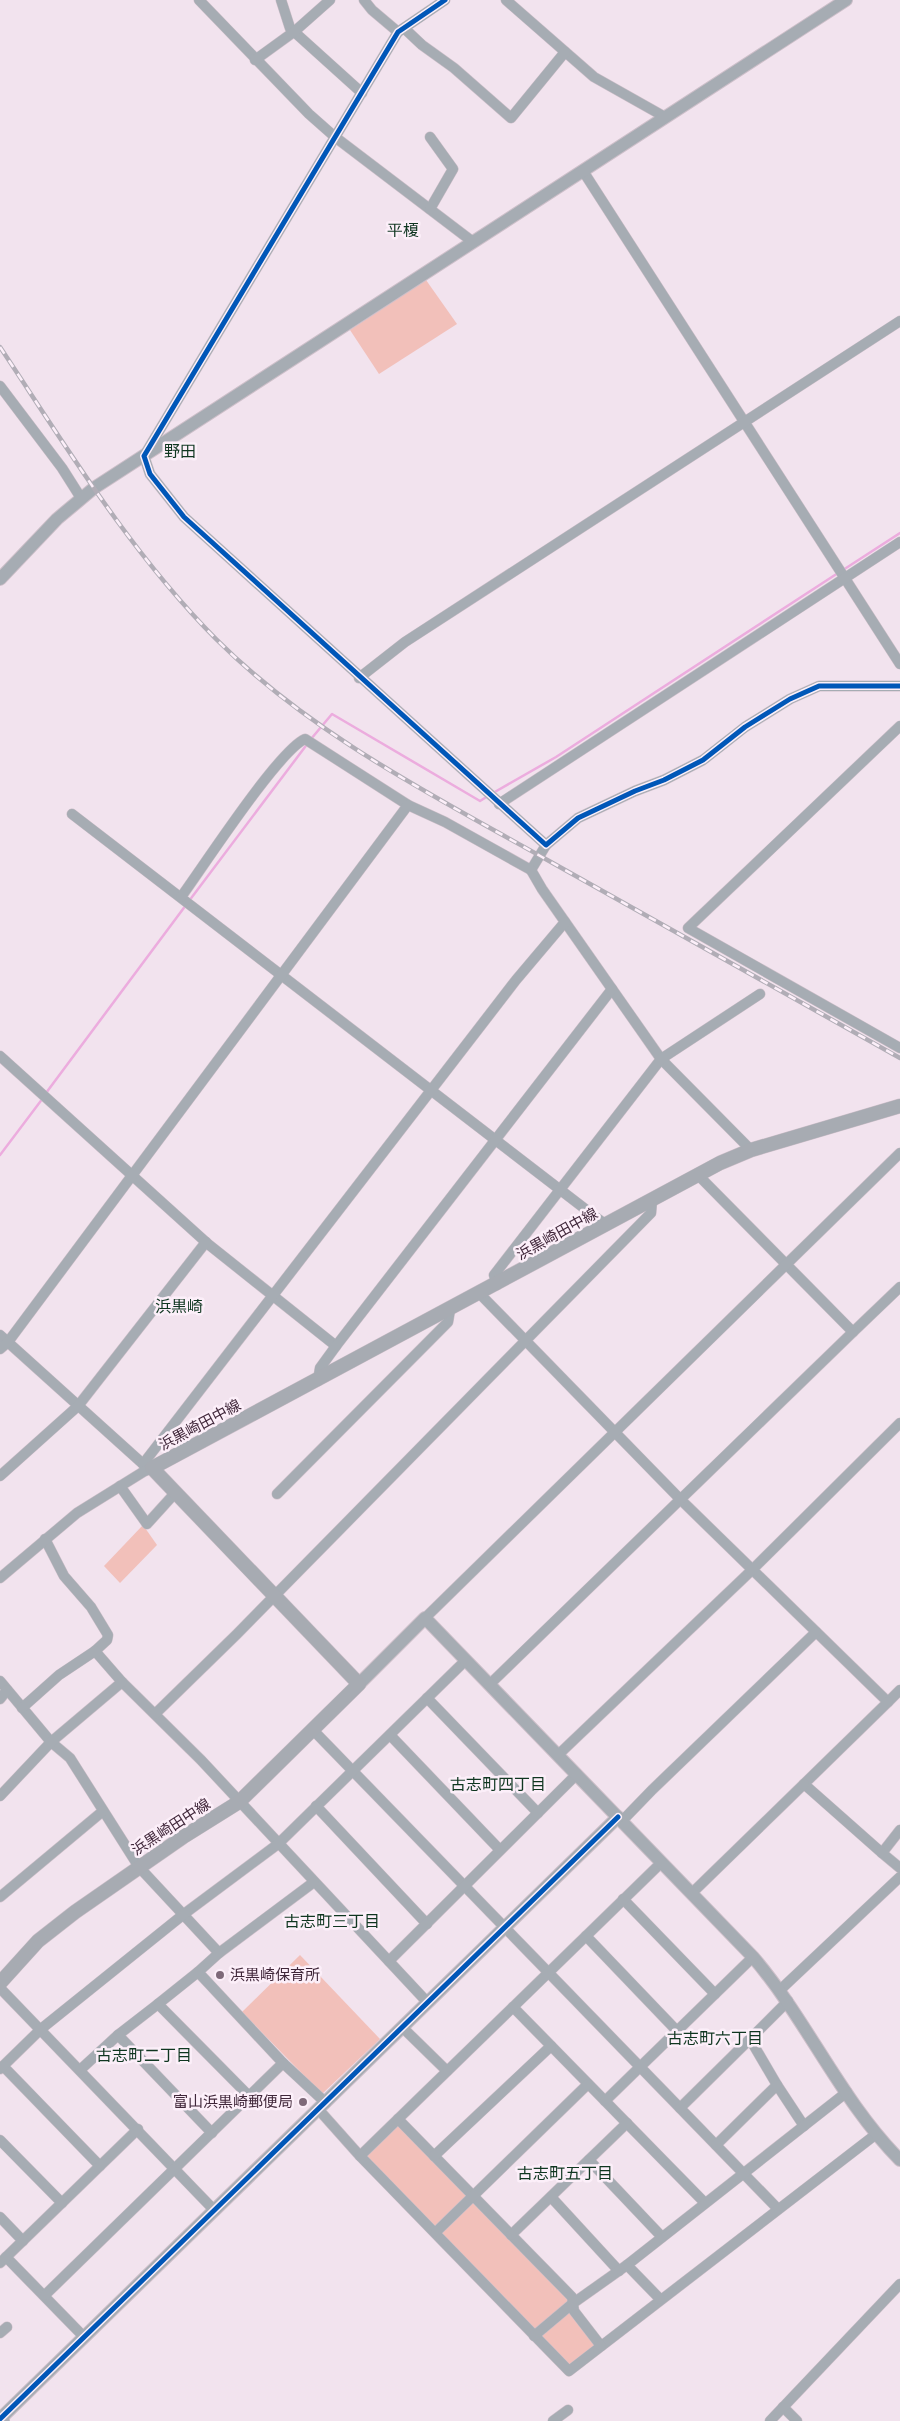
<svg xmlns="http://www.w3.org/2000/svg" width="900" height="2421" font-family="'Source Sans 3','Noto Sans JP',sans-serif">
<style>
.green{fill:#f2c0ba}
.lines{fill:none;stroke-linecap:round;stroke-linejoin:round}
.stream{stroke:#ecacde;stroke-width:2.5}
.minor-casing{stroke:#cdbfc9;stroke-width:11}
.tertiary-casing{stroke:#cdbfc9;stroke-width:14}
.secondary-casing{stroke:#cdbfc9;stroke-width:15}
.primary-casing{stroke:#cdbfc9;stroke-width:16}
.minor{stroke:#a6acb3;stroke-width:10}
.tertiary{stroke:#a6acb3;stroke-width:12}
.secondary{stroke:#a7abb2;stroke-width:14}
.primary{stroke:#acadb6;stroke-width:15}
.rail-casing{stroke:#b1adb6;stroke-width:4.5}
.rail{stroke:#fceff9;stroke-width:2.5;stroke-dasharray:8;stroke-linecap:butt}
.cycleway-casing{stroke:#fceff9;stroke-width:8}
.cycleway{stroke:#0057b8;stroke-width:5}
.poi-dot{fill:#7e6979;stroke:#fceff9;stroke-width:2}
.labels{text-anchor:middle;stroke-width:5;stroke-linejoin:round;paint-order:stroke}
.street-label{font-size:15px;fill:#40273a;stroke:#fceff9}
.poi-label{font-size:15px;fill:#40273a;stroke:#fceff9;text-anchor:start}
.neighbourhood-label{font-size:16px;fill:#0f3620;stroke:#fceff9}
</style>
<rect width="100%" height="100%" fill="#f2e3ee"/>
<g class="green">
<path d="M 426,280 L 457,324 L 379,374 L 350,330 Z"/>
<path d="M 143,1525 L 157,1545 L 120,1583 L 104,1566 Z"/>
<path d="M 300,1955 L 380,2039 L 322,2094 L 242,2012 Z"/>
<path d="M 397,2121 L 569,2300 L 602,2351 L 569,2376 L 359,2159 Z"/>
</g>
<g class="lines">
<g class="stream">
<path d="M 843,570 L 900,533"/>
<path d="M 311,739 L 332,714 L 480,801 L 488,796"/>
<path d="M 493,793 L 556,757 L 838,573"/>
<path d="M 189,901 L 308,743"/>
<path d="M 46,1093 L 186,905"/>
<path d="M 0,1155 L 43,1098"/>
</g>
<g class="minor-casing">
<g id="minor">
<path d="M 199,0 L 309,114 L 335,137 L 473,242"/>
<path d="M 281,0 L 290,28 L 362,93"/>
<path d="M 364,0 L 372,10 L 398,32"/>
<path d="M 445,0 L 398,32 L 144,456 L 150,474 L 184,517 L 546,845 L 578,818 L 635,791 L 664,780 L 703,760 L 745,727 L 790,699 L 819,686 L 900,686"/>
<path d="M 506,0 L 594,77 L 665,117"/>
<path d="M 405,29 L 422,45 L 454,68 L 511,118 L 565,52"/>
<path d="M 255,60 L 295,31 L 330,0"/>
<path d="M 583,171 L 900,664"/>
<path d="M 430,209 L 453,169 L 430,137"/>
<path d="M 0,386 L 62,468 L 81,498"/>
<path d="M 359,678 L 405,642 L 900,321"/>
<path d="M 900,726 L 688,928 L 900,1048"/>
<path d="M 499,804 L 900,542"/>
<path d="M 72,814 L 606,1225"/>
<path d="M 546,845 L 531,870 L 542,889 L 661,1059 L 751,1150"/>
<path d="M 181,897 C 203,867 278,751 305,739 L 408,805 L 445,822 L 531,870"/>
<path d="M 0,1056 L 208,1244 L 336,1346 L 320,1368 L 318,1381"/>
<path d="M 698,1175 L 853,1332 L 900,1287"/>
<path d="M 497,1285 L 494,1275 L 661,1059 L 760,994"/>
<path d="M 480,1294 L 680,1499 L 888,1702 L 900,1690"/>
<path d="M 0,1335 L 143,1464 L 149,1467"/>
<path d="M 336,1346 L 612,989"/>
<path d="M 0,1349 L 8,1342 L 408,805"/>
<path d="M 143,1464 L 516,980 L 565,922"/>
<path d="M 0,1476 L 78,1406 L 206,1242"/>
<path d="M 120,1486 L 147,1524 L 176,1492"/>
<path d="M 277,1494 L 448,1322 L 450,1310"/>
<path d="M 45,1539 L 64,1576 L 91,1607 L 108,1635 L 107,1640 L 95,1651"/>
<path d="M 0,1578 L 77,1513 L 143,1472 L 152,1468"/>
<path d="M 425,1618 L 900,1153"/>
<path d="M 0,1681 L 51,1742 L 70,1758 L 139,1867 L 219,1953"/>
<path d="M 490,1684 L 853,1332"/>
<path d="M 427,1698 L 538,1813"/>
<path d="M 0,1699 L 7,1690"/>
<path d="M 22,1708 L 59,1675 L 95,1651 L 122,1682 L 201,1760 L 428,2003"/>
<path d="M 155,1714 L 237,1634 L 651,1213 L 652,1200"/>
<path d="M 313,1730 L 778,2209"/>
<path d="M 390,1735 L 500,1850"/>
<path d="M 558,1755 L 753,1569 L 900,1423"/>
<path d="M 0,1796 L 51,1742 L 122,1682"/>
<path d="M 316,1806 L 427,1924"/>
<path d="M 622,1821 L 652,1790 L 816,1632"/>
<path d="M 900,1830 L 882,1853 L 900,1868"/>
<path d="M 882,1853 L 804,1784 L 888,1702"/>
<path d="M 314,1882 L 219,1953 L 198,1972 L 283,2063 L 326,2103"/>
<path d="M 692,1893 L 804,1784"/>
<path d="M 0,1897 L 103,1811"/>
<path d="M 623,1899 L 715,1994"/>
<path d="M 586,1936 L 677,2031"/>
<path d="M 389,1961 L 577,1774"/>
<path d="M 0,1988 L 215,2211"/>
<path d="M 780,1990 L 900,1877"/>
<path d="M 158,2004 L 198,1972"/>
<path d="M 513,2007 L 705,2203"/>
<path d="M 403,2028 L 447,2071"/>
<path d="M 118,2035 L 158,2004 L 249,2096"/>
<path d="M 750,2039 L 788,2001"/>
<path d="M 3,2066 L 100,2166"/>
<path d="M 0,2069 L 41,2029 L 184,1914 L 278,1844 L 466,1660"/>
<path d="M 80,2070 L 118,2035 L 212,2133"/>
<path d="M 605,2101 L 753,1957"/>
<path d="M 680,2108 L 750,2039 L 777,2085"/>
<path d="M 319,2110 L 360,2156 L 569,2371 L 875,2135"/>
<path d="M 398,2119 L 572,2297 L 574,2311 L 601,2346"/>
<path d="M 0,2140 L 62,2203"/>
<path d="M 716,2145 L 777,2085 L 804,2126"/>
<path d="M 360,2156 L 662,1862"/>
<path d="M 434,2156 L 551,2046"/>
<path d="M 589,2160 L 662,2237"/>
<path d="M 551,2197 L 619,2271"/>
<path d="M 0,2217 L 23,2241"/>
<path d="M 436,2232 L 588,2084"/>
<path d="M 511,2235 L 627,2123"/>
<path d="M 6,2257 L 84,2337"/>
<path d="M 0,2263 L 138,2129"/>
<path d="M 45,2295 L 283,2063"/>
<path d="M 660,2299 L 627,2265 L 847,2092"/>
<path d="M 0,2333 L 7,2327"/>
<path d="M 534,2336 L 572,2304 L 627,2265"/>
<path d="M 783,2407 L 797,2421"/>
<path d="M 553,2421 L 568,2410"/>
<path d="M 770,2421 L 900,2284"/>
</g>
</g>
<g class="tertiary-casing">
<g id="tertiary">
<path d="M 0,579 L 57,519 L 94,488 L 846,0"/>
<path d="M 359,1684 L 425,1618 L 753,1957 C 807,2020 841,2101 900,2160"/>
<path d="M 0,2419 L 618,1817"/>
</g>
</g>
<g class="secondary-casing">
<path id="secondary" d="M 0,1983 L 38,1941 L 75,1912 L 183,1837 L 239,1802 L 359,1684 L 152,1468 L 720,1163 L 751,1150 L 900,1106"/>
</g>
<g class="primary-casing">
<path id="primary" d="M 0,2419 L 2,2421"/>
</g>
<use href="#minor" class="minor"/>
<use href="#tertiary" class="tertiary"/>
<use href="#secondary" class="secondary"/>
<use href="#primary" class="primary"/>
<g class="rail-casing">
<path id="rail" d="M 0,347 C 67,448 130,552 216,639 C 309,732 428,793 542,857 C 661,924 781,991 900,1058"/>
</g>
<use href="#rail" class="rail"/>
<g class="cycleway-casing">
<g id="cycleway">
<path d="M 445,0 L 398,32 L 144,456 L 150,474 L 184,517 L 546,845 L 578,818 L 635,791 L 664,780 L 703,760 L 745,727 L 790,699 L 819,686 L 900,686"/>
<path d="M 0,2419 L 618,1817"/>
</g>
</g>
<use href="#cycleway" class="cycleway"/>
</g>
<g class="poi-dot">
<circle cx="220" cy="1975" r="5"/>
<circle cx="303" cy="2102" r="5"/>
</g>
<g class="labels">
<g class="street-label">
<text transform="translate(557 1234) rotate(-29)" y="5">浜黒崎田中線</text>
<text transform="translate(200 1425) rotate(-28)" y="5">浜黒崎田中線</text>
<text transform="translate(171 1827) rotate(-33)" y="5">浜黒崎田中線</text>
</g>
<g class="poi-label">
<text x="230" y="1980">浜黒崎保育所</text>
<text x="293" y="2107" text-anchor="end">富山浜黒崎郵便局</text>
</g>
<g class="neighbourhood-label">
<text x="403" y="236">平榎</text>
<text x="180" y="457">野田</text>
<text x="179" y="1312">浜黒崎</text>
<text x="498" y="1790">古志町四丁目</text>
<text x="332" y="1927">古志町三丁目</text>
<text x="715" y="2044">古志町六丁目</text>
<text x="144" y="2061">古志町二丁目</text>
<text x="565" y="2179">古志町五丁目</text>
</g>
</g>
</svg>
